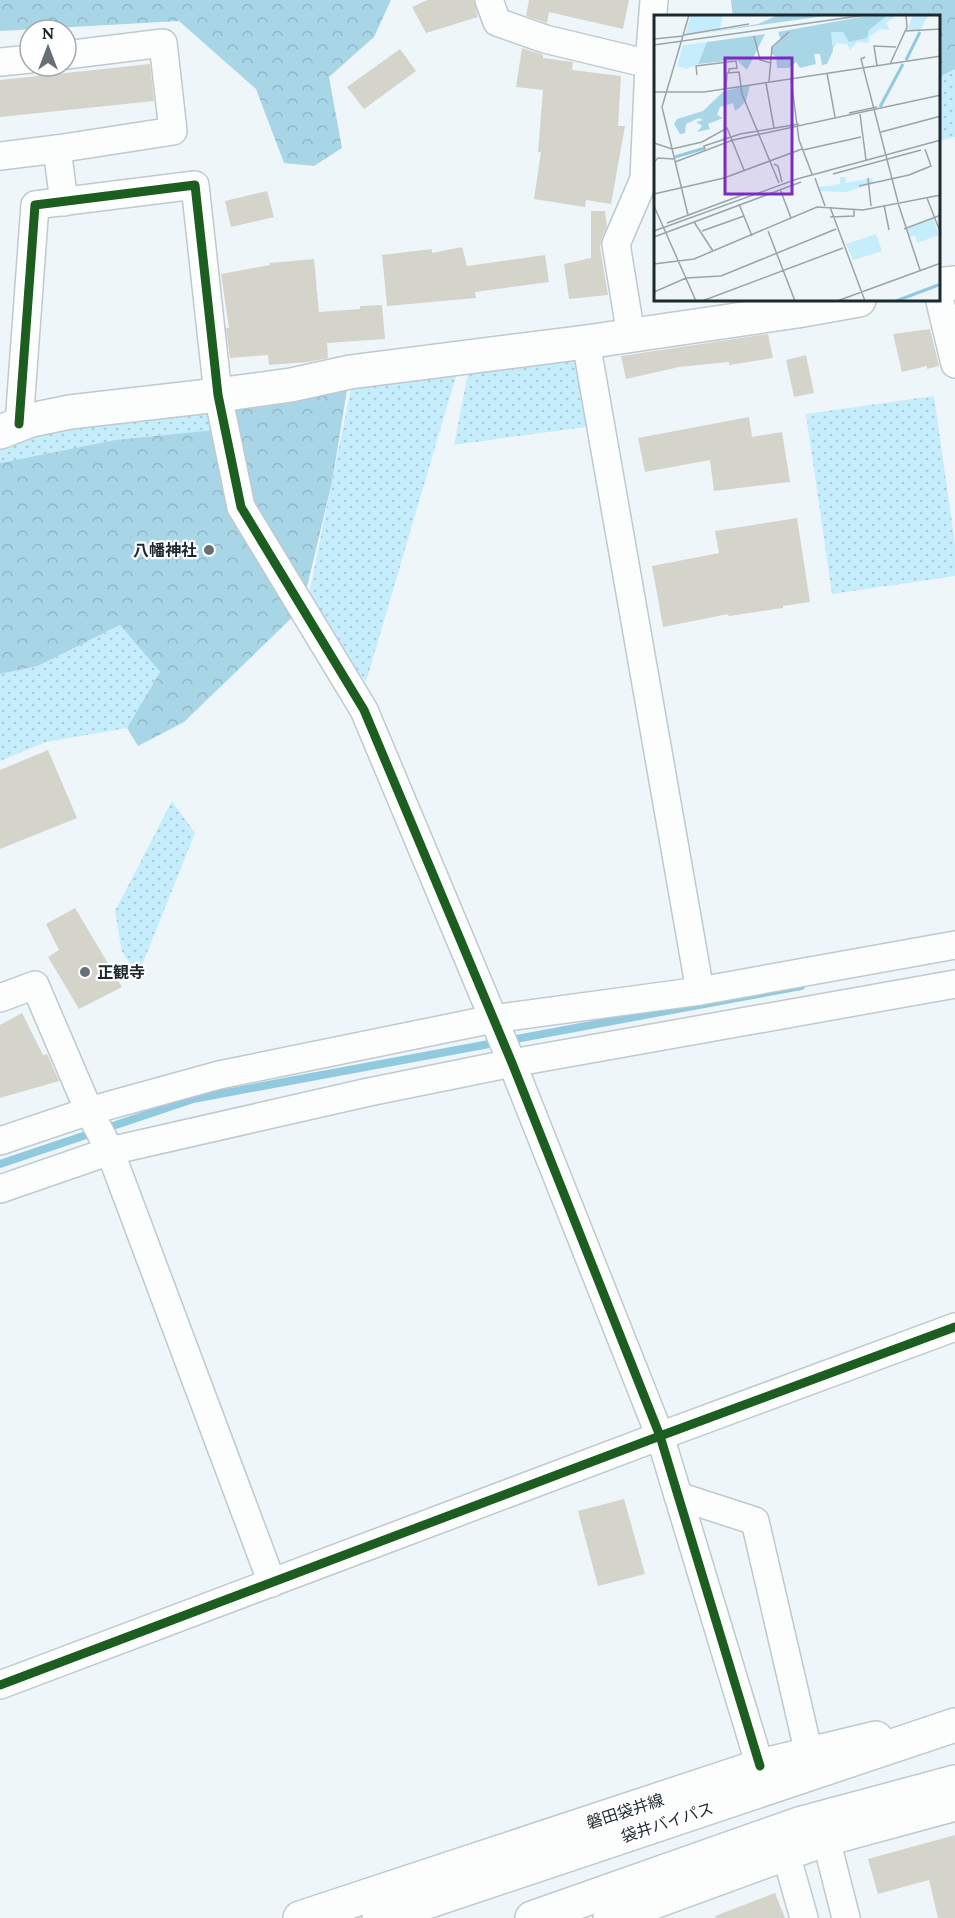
<svg xmlns="http://www.w3.org/2000/svg" width="955" height="1918" font-family="Lora,'Noto Sans JP',serif">
<style>
.grass{fill:url(#grass-dots)}
.forest{fill:url(#forest-crowns)}
.lines{fill:none;stroke-linecap:round;stroke-linejoin:round}
.stream{stroke:#91c9de;stroke-width:8}
.building{fill:#d5d4ca}
.street-casing{stroke:#bfc9ce;stroke-width:30}
.secondary-casing{stroke:#bfc9ce;stroke-width:36}
.highway-casing{stroke:#bfc9ce;stroke-width:36}
.street{stroke:#fcfefe;stroke-width:27}
.secondary{stroke:#fcfefe;stroke-width:33}
.highway{stroke:#fcfefe;stroke-width:33}
.cycleway-casing{stroke:#fff;stroke-width:13}
.cycleway{stroke:#1b5e20;stroke-width:9}
.poi-dot{fill:#667176;stroke:#fff;stroke-width:2}
.labels{text-anchor:middle;stroke-width:4.5;stroke-linejoin:round;paint-order:stroke}
.poi-label{font-size:16px;font-weight:bold;fill:#1c2a2f;stroke:#fff;text-anchor:end}
.street-label{font-size:16px;fill:#1c2a2f;stroke:#fff}
.inset-river{fill:none;stroke:#91c9de;stroke-width:3}
.inset-road{fill:none;stroke:#9aa4a9;stroke-width:1.5}
.view{fill:#7b2cbf;fill-opacity:0.15;stroke:#7b2cbf;stroke-width:3}
.inset-edge{fill:none;stroke:#1c2a2f;stroke-width:3}
</style>
<defs>
<pattern id="grass-dots" width="8" height="8" patternUnits="userSpaceOnUse" patternTransform="scale(1.5)"><rect width="8" height="8" fill="#c5edfc"/><path d="M2 2h.1M6 6h.1" fill="none" stroke="#a9cbd8" stroke-width="1.8" stroke-linecap="round"/></pattern>
<pattern id="forest-crowns" width="20" height="18" patternUnits="userSpaceOnUse" patternTransform="scale(1.5)"><rect width="20" height="18" fill="#a8d6e7"/><path d="M2 6a3 3 0 1 1 6 0M12 15a3 3 0 1 1 6 0" fill="none" stroke="#90b8c6"/></pattern>
</defs>
<rect width="100%" height="100%" fill="#eef6fa"/>
<g class="grass">
<path d="M 955,69 L 955,137 L 939,141 L 938,77 Z"/>
<path d="M 581,354 L 592,426 L 454,445 L 468,373 Z"/>
<path d="M 458,369 L 366,682 L 307,604 L 353,379 Z"/>
<path d="M 934,396 L 955,544 L 955,576 L 832,594 L 806,414 Z"/>
<path d="M 193,398 L 225,429 L 115,440 L 0,463 L 0,437 Z"/>
<path d="M 120,625 L 160,672 L 127,728 L 46,742 L 0,761 L 0,674 L 38,666 Z"/>
<path d="M 172,801 L 195,833 L 138,975 L 122,952 L 115,911 Z"/>
</g>
<g class="forest">
<path d="M 0,0 L 391,0 L 374,37 L 329,77 L 342,148 L 314,166 L 284,163 L 256,89 L 179,21 L 0,31 Z"/>
<path d="M 731,0 L 955,0 L 955,69 L 939,77 L 938,16 L 733,16 Z"/>
<path d="M 350,372 L 332,482 L 302,608 L 184,722 L 138,746 L 127,728 L 160,672 L 120,625 L 38,666 L 0,674 L 0,463 L 115,440 L 224,429 L 219,400 Z"/>
</g>
<g class="lines">
<path class="stream" d="M 0,1164 L 193,1099 L 801,986"/>
</g>
<g class="building">
<path d="M 427,0 L 474,0 L 478,17 L 426,33 L 412,7 Z"/>
<path d="M 529,0 L 629,0 L 623,29 L 549,12 L 547,23 L 526,16 Z"/>
<path d="M 522,48 L 543,55 L 543,58 L 573,62 L 572,70 L 621,76 L 618,126 L 625,126 L 611,204 L 586,200 L 585,207 L 534,199 L 541,152 L 538,152 L 543,90 L 516,87 Z"/>
<path d="M 400,49 L 416,71 L 364,109 L 347,87 Z"/>
<path d="M 150,64 L 154,101 L 0,117 L 0,80 Z"/>
<path d="M 267,191 L 274,217 L 231,227 L 225,201 Z"/>
<path d="M 591,211 L 605,211 L 607,226 L 602,238 L 600,247 L 608,295 L 569,299 L 564,264 L 591,258 Z"/>
<path d="M 462,247 L 467,266 L 545,255 L 549,282 L 475,292 L 476,298 L 387,306 L 382,255 L 432,249 L 432,253 Z"/>
<path d="M 314,259 L 319,312 L 360,309 L 360,306 L 382,305 L 385,339 L 327,343 L 328,358 L 308,362 L 269,365 L 268,355 L 230,358 L 226,328 L 229,328 L 221,274 L 270,265 L 270,263 Z"/>
<path d="M 930,329 L 939,366 L 927,369 L 927,366 L 902,372 L 893,334 Z"/>
<path d="M 768,334 L 773,358 L 729,365 L 729,362 L 679,367 L 626,379 L 621,356 Z"/>
<path d="M 806,355 L 814,393 L 794,397 L 786,360 Z"/>
<path d="M 749,417 L 752,437 L 782,432 L 790,482 L 714,491 L 710,460 L 645,472 L 638,438 Z"/>
<path d="M 797,518 L 810,602 L 783,606 L 783,608 L 729,616 L 728,614 L 663,627 L 652,566 L 719,553 L 715,531 Z"/>
<path d="M 48,750 L 77,818 L 0,849 L 0,770 Z"/>
<path d="M 75,908 L 122,987 L 79,1009 L 48,957 L 59,950 L 46,924 Z"/>
<path d="M 22,1013 L 43,1055 L 47,1054 L 59,1081 L 0,1098 L 0,1025 Z"/>
<path d="M 624,1499 L 645,1574 L 598,1586 L 578,1511 Z"/>
<path d="M 955,1835 L 955,1918 L 938,1918 L 929,1880 L 878,1894 L 868,1859 Z"/>
<path d="M 775,1893 L 785,1918 L 716,1918 L 715,1916 Z"/>
</g>
<g class="lines">
<g class="street-casing">
<g id="street">
<path d="M 489,0 L 497,22 L 545,39 L 649,64"/>
<path d="M 0,62 L 30,59"/>
<path d="M 0,156 L 57,149"/>
<path d="M 64,202 L 57,149 L 173,131 L 163,43 L 66,55"/>
<path d="M 938,293 L 955,364"/>
<path d="M 631,335 L 616,244 L 644,179 L 649,64 L 654,0"/>
<path d="M 586,342 L 700,991"/>
<path d="M 19,424 L 35,205 L 195,185 L 218,395 L 241,507 L 364,710 L 512,1063 L 660,1436 L 760,1766"/>
<path d="M 0,998 L 35,985 L 89,1111 L 110,1151 L 272,1583"/>
<path d="M 0,1141 L 89,1111 L 219,1075 L 493,1019 L 700,991 L 955,945"/>
<path d="M 0,1189 L 110,1151 L 369,1092 L 512,1063 L 955,984"/>
<path d="M 678,1496 L 755,1521 L 809,1754"/>
<path d="M 0,1685 L 660,1436 L 955,1327"/>
<path d="M 826,1839 L 846,1918"/>
<path d="M 786,1854 L 804,1918"/>
</g>
</g>
<g class="secondary-casing">
<g id="secondary">
<path d="M 938,285 L 955,283"/>
<path d="M 0,432 L 31,420 L 70,412 L 218,395 L 291,385 L 350,372 L 586,342 L 797,311 L 859,300"/>
<path d="M 300,1918 L 760,1766 L 876,1738"/>
<path d="M 610,1918 L 826,1839 L 955,1804"/>
</g>
</g>
<g class="highway-casing">
<g id="highway">
<path d="M 379,1918 L 955,1725"/>
<path d="M 532,1918 L 799,1824 L 955,1782"/>
</g>
</g>
<use href="#street" class="street"/>
<use href="#secondary" class="secondary"/>
<use href="#highway" class="highway"/>
<g class="cycleway-casing">
<g id="cycleway">
<path d="M 19,424 L 35,205 L 195,185 L 218,395 L 241,507 L 364,710 L 512,1063 L 660,1436 L 760,1766"/>
<path d="M 0,1685 L 660,1436 L 955,1327"/>
</g>
</g>
<use href="#cycleway" class="cycleway"/>
</g>
<g class="poi-dot">
<circle cx="209" cy="550" r="6"/>
<circle cx="85" cy="972" r="6"/>
</g>
<g class="labels">
<g class="poi-label">
<text x="197" y="556">八幡神社</text>
<text x="97" y="978" text-anchor="start">正観寺</text>
</g>
<g class="street-label">
<text transform="translate(625 1811) rotate(-18)" y="6">磐田袋井線</text>
<text transform="translate(667 1822) rotate(-18)" y="6">袋井バイパス</text>
</g>
</g>
<g transform="translate(654 15)">
<rect width="286" height="286" fill="#eef6fa"/>
<path d="M 37,0 L 69,0 L 66,14 L 31,20 ZM 234,0 L 243,0 L 232,8 L 236,15 L 226,14 L 215,22 L 215,28 L 203,27 L 196,35 L 193,29 L 183,28 L 178,35 L 177,17 L 215,15 ZM 259,0 L 274,0 L 266,16 L 253,15 ZM 53,27 L 44,49 L 32,54 L 23,51 L 29,30 ZM 186,162 L 191,162 L 192,168 L 218,163 L 219,168 L 193,177 L 166,176 L 165,172 L 186,169 ZM 279,204 L 285,220 L 263,228 L 261,221 L 255,222 L 252,214 Z" fill="#c5edfc"/>
<path d="M 124,0 L 177,0 L 44,19 L 104,9 ZM 218,0 L 234,0 L 215,15 L 213,23 L 195,27 L 189,17 L 177,17 L 179,36 L 173,49 L 168,50 L 166,39 L 160,39 L 162,49 L 146,53 L 142,47 L 135,53 L 123,53 L 122,42 L 118,39 L 118,33 L 127,25 L 124,17 ZM 111,19 L 93,55 L 83,45 L 44,49 L 53,27 ZM 96,70 L 92,86 L 84,94 L 81,96 L 79,88 L 66,92 L 63,100 L 69,103 L 54,109 L 56,114 L 43,117 L 48,111 L 42,107 L 49,105 L 45,103 L 32,109 L 31,118 L 26,119 L 20,109 L 23,104 L 49,96 L 70,76 Z" fill="#a8d6e7"/>
<path d="M 222,219 L 228,236 L 199,245 L 192,229 Z" fill="#c5edfc"/>
<path class="inset-river" d="M 252,45 L 266,17M 226,92 L 249,49M 21,142 L 51,133M 242,286 L 287,269"/>
<path class="inset-road" d="M 251,16 L 287,14M 30,20 L 95,9M 100,21 L 106,45 L 117,48M 0,24 L 29,21M 0,30 L 212,0M 211,42 L 207,44 L 244,187M 236,49 L 253,12 L 252,0M 223,51 L 220,31 L 242,32M 173,58 L 181,102M 43,60 L 42,51 L 82,46 L 83,53 L 75,54 L 75,58M 137,64 L 145,125 L 158,159M 115,67 L 118,32 L 135,17M 112,68 L 120,113M 72,73 L 73,58 L 85,57 L 88,79 L 125,168M 0,77 L 50,77 L 287,41M 195,98 L 223,92M 206,99 L 212,145M 227,117 L 287,101M 0,128 L 18,134 L 48,127 L 73,113 L 90,155M 51,134 L 50,131 L 86,119 L 145,109M 149,135 L 207,122M 0,147 L 4,143 L 20,144M 21,147 L 79,125 L 287,80M 120,149 L 124,151 L 128,167M 179,159 L 267,135M 161,163 L 171,191M 214,163 L 217,191M 205,171 L 255,160 L 277,151 L 271,134M 126,174 L 137,203M 0,179 L 70,163 L 148,134M 273,183 L 287,219M 244,188 L 266,255M 85,189 L 98,221M 230,190 L 235,215M 0,191 L 42,286M 176,192 L 211,286M 34,200 L 8,92 L 35,0M 176,202 L 200,201 L 200,195M 40,207 L 59,236M 13,208 L 91,179M 250,214 L 287,200M 0,216 L 143,164 L 287,125M 48,216 L 90,201M 114,216 L 141,286M 0,222 L 147,167M 0,249 L 40,244 L 163,192 L 209,195 L 287,180M 0,277 L 32,263 L 67,261 L 182,214M 48,286 L 189,233M 183,286 L 287,248"/>
<path class="view" d="M 71,43 L 138,43 L 138,179 L 71,179 Z"/>
<rect width="286" height="286" class="inset-edge"/>
</g>
<g transform="translate(48 48)"><circle r="28" fill="#ffffff" stroke="#a4aaac" stroke-width="1.5"/>
<path d="M0-4.5L10 22L0 15L-10 22Z" fill="#667176"/>
<text y="-9" font-size="16" font-weight="bold" text-anchor="middle" fill="#1c2a2f">N</text>
</g>
</svg>
